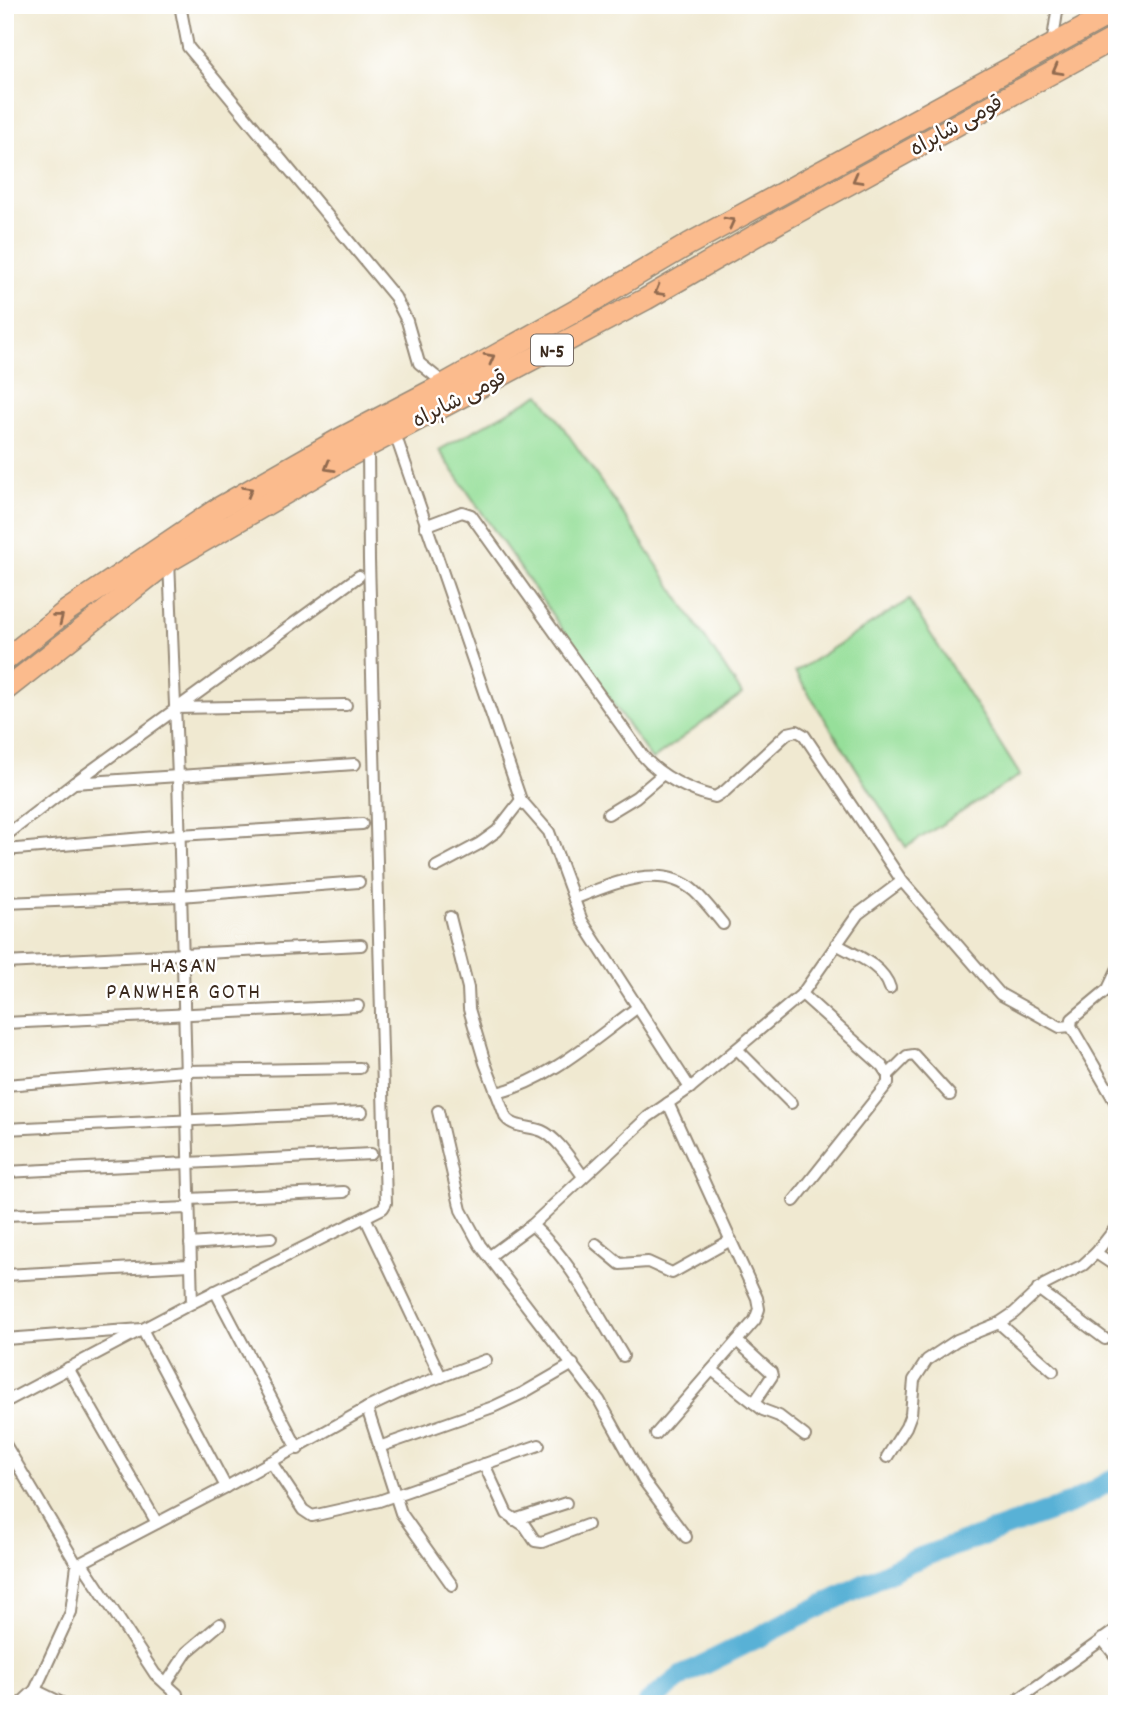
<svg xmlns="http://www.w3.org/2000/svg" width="1122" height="1709" font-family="Dekko,'Playpen Sans Arabic',sans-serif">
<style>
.green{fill:#96df9a;stroke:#68845c;stroke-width:2}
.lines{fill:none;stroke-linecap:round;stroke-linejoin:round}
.river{stroke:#59b1d6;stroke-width:21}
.street-casing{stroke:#968a78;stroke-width:14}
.highway-casing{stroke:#968a78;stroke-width:24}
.street{stroke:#fff;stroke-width:10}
.highway{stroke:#fbbb8d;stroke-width:21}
.oneway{stroke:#916b50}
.labels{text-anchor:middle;stroke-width:5;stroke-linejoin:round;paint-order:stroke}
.shield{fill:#fff;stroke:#766a62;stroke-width:2}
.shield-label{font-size:19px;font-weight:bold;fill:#3b2a1e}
.street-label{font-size:21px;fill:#3b2a1e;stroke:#fff}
.neighbourhood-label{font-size:23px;letter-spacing:2px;fill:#3b2a1e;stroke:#fff}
</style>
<rect width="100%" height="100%" fill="#fff"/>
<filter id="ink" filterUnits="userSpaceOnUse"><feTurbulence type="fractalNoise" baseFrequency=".0143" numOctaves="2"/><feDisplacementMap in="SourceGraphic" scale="14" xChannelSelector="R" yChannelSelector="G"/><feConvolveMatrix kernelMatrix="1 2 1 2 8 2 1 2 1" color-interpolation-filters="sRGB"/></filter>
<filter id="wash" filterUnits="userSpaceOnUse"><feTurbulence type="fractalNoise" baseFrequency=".00686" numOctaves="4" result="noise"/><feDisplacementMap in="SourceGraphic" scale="28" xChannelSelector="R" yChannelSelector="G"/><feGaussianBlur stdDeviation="1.57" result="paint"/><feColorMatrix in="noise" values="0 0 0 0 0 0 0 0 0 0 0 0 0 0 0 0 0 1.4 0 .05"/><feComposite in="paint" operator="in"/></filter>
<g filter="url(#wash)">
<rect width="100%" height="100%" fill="#f0e9d1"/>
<g class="green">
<path d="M 540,394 L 628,521 L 742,694 L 652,760 L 439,450 Z"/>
<path d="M 909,600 L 1020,775 L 906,847 L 795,672 Z"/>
</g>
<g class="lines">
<path class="river" d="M 647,1704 L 683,1675 L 911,1561 L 1070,1504 L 1117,1477"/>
</g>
</g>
<g filter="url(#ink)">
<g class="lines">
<g class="street-casing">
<g id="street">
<path d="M 180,5 L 188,47 L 395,297 L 407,321 L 419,363 L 445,384"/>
<path d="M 1052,46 L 1058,5"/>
<path d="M 394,431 L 521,800 L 549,832 L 582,921 L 690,1088"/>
<path d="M 425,526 L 462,512 L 471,515 L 643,756 C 660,776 690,791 715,797 L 725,791 L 788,733 L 797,731 L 804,735 L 902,881 L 1000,994 L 1060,1027 L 1071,1026 L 1072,1019 L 1108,989 L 1117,970"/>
<path d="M 169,561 L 178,777 L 192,1303"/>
<path d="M 175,708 L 346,705"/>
<path d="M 74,783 L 355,764"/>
<path d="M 608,814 L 636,797 L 663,774"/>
<path d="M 5,836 L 74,783 L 359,576"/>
<path d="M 5,850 L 179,835 L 362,824"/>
<path d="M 436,867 L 479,844 L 497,831 L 521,800"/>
<path d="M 574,899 C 609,885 660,861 694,891 C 705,901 714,913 723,924"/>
<path d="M 5,903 L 180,896 L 359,882"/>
<path d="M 450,917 L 468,988 L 469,1009 L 485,1063 L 506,1118 C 514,1128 530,1126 542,1131 C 558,1138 572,1162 583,1176"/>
<path d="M 836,944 C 855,955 883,965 890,988"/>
<path d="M 5,963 L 361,945"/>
<path d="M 5,1023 L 358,1006"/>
<path d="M 1071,1026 L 1117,1105"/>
<path d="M 737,1049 L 791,1103"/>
<path d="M 888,1075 L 907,1056 L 914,1055 L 950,1095"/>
<path d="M 5,1085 L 185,1071 L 360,1068"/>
<path d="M 497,1093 C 550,1080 594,1039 638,1007"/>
<path d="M 438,1111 L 461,1210 L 480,1245 L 599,1400 L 644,1481 L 686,1537"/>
<path d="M 5,1129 L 362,1112"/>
<path d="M 5,1172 L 371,1154"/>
<path d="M 189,1199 L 344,1192"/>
<path d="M 794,1201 L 888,1083 L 888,1075 L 882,1066 L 802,994"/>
<path d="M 5,1215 L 189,1208"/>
<path d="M 365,1217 L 441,1377"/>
<path d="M 532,1225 C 571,1260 596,1312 623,1356"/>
<path d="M 190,1244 L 271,1238"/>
<path d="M 596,1244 L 620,1264 L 648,1262 L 672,1273 L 731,1240"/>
<path d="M 1096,1253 L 1117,1267"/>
<path d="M 490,1256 L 532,1225 L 648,1117 L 690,1088 L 802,994 L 858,914 L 902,881"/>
<path d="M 5,1275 L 190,1265"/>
<path d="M 1038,1289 L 1105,1339"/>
<path d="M 215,1291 L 298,1449"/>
<path d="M 999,1323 L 1053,1371"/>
<path d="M 5,1339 L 142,1329 L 226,1487 L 77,1565"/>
<path d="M 737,1341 L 771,1372 L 772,1376 L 754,1403"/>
<path d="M 68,1368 L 157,1523"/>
<path d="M 712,1370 L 763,1410 L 779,1416 L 805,1436"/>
<path d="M 5,1402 L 192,1303 L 383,1208 L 386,1203 L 369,560 L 368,446"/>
<path d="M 367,1408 L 401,1513 L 452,1585"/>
<path d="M 656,1434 L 755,1320 L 759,1309 L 757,1298 L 668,1103"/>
<path d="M 5,1444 L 77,1565 L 71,1612 L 35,1690 L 20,1704"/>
<path d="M 379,1447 L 493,1407 L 523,1393 L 573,1364"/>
<path d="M 887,1457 L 906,1427 L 911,1414 L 914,1380 L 927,1360 L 957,1340 L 999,1323 L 1014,1313 L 1044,1285 L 1083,1265 L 1096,1253 L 1117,1226"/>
<path d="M 271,1462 L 303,1510 L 312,1516 L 379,1501 L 539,1445"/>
<path d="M 484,1464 L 507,1514 L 525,1526 L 535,1541 L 542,1542 L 587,1525"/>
<path d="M 226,1487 L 367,1408 L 405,1390 L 486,1360"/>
<path d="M 514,1520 L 566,1503"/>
<path d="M 82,1563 L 155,1674 L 177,1694 L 179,1704"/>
<path d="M 1102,1639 L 1117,1658"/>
<path d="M 166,1684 L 187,1652 L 220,1624"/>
<path d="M 35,1690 L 64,1704"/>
<path d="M 1012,1704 L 1117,1629"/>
</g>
</g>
<g class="highway-casing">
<g id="highway">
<path d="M 5,660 L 68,610 L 219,508 L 340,439 L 445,384 L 579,309 L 689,244 L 1117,10"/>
<path d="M 5,690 L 169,561 L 349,456 L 646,299 L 779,222 L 1117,37"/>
</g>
</g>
<use href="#street" class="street"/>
<use href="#highway" class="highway"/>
</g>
<defs><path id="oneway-chevron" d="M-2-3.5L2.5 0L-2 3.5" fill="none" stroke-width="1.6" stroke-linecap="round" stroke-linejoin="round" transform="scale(1.75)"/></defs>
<g class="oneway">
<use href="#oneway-chevron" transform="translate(1057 70) rotate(151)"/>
<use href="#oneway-chevron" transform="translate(857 179) rotate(151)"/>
<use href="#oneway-chevron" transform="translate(730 222) rotate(-28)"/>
<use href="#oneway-chevron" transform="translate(659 291) rotate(150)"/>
<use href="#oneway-chevron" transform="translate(490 358) rotate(-29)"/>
<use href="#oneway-chevron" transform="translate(329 467) rotate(150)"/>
<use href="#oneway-chevron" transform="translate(248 491) rotate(-30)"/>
<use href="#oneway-chevron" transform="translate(59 618) rotate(-38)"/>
</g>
</g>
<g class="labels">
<rect class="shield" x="531" y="334.5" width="42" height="31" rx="5"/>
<g class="shield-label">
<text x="552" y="357">N-5</text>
</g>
<g class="street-label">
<text transform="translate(956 125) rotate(-29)" y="7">قومی شاہراہ</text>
<text transform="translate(459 398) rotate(-27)" y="7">قومی شاہراہ</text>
</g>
<g class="neighbourhood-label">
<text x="184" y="972">HASAN<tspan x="184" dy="26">PANWHER GOTH</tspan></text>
</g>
</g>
<rect width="1122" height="1709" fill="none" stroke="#fff" stroke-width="28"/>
</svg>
